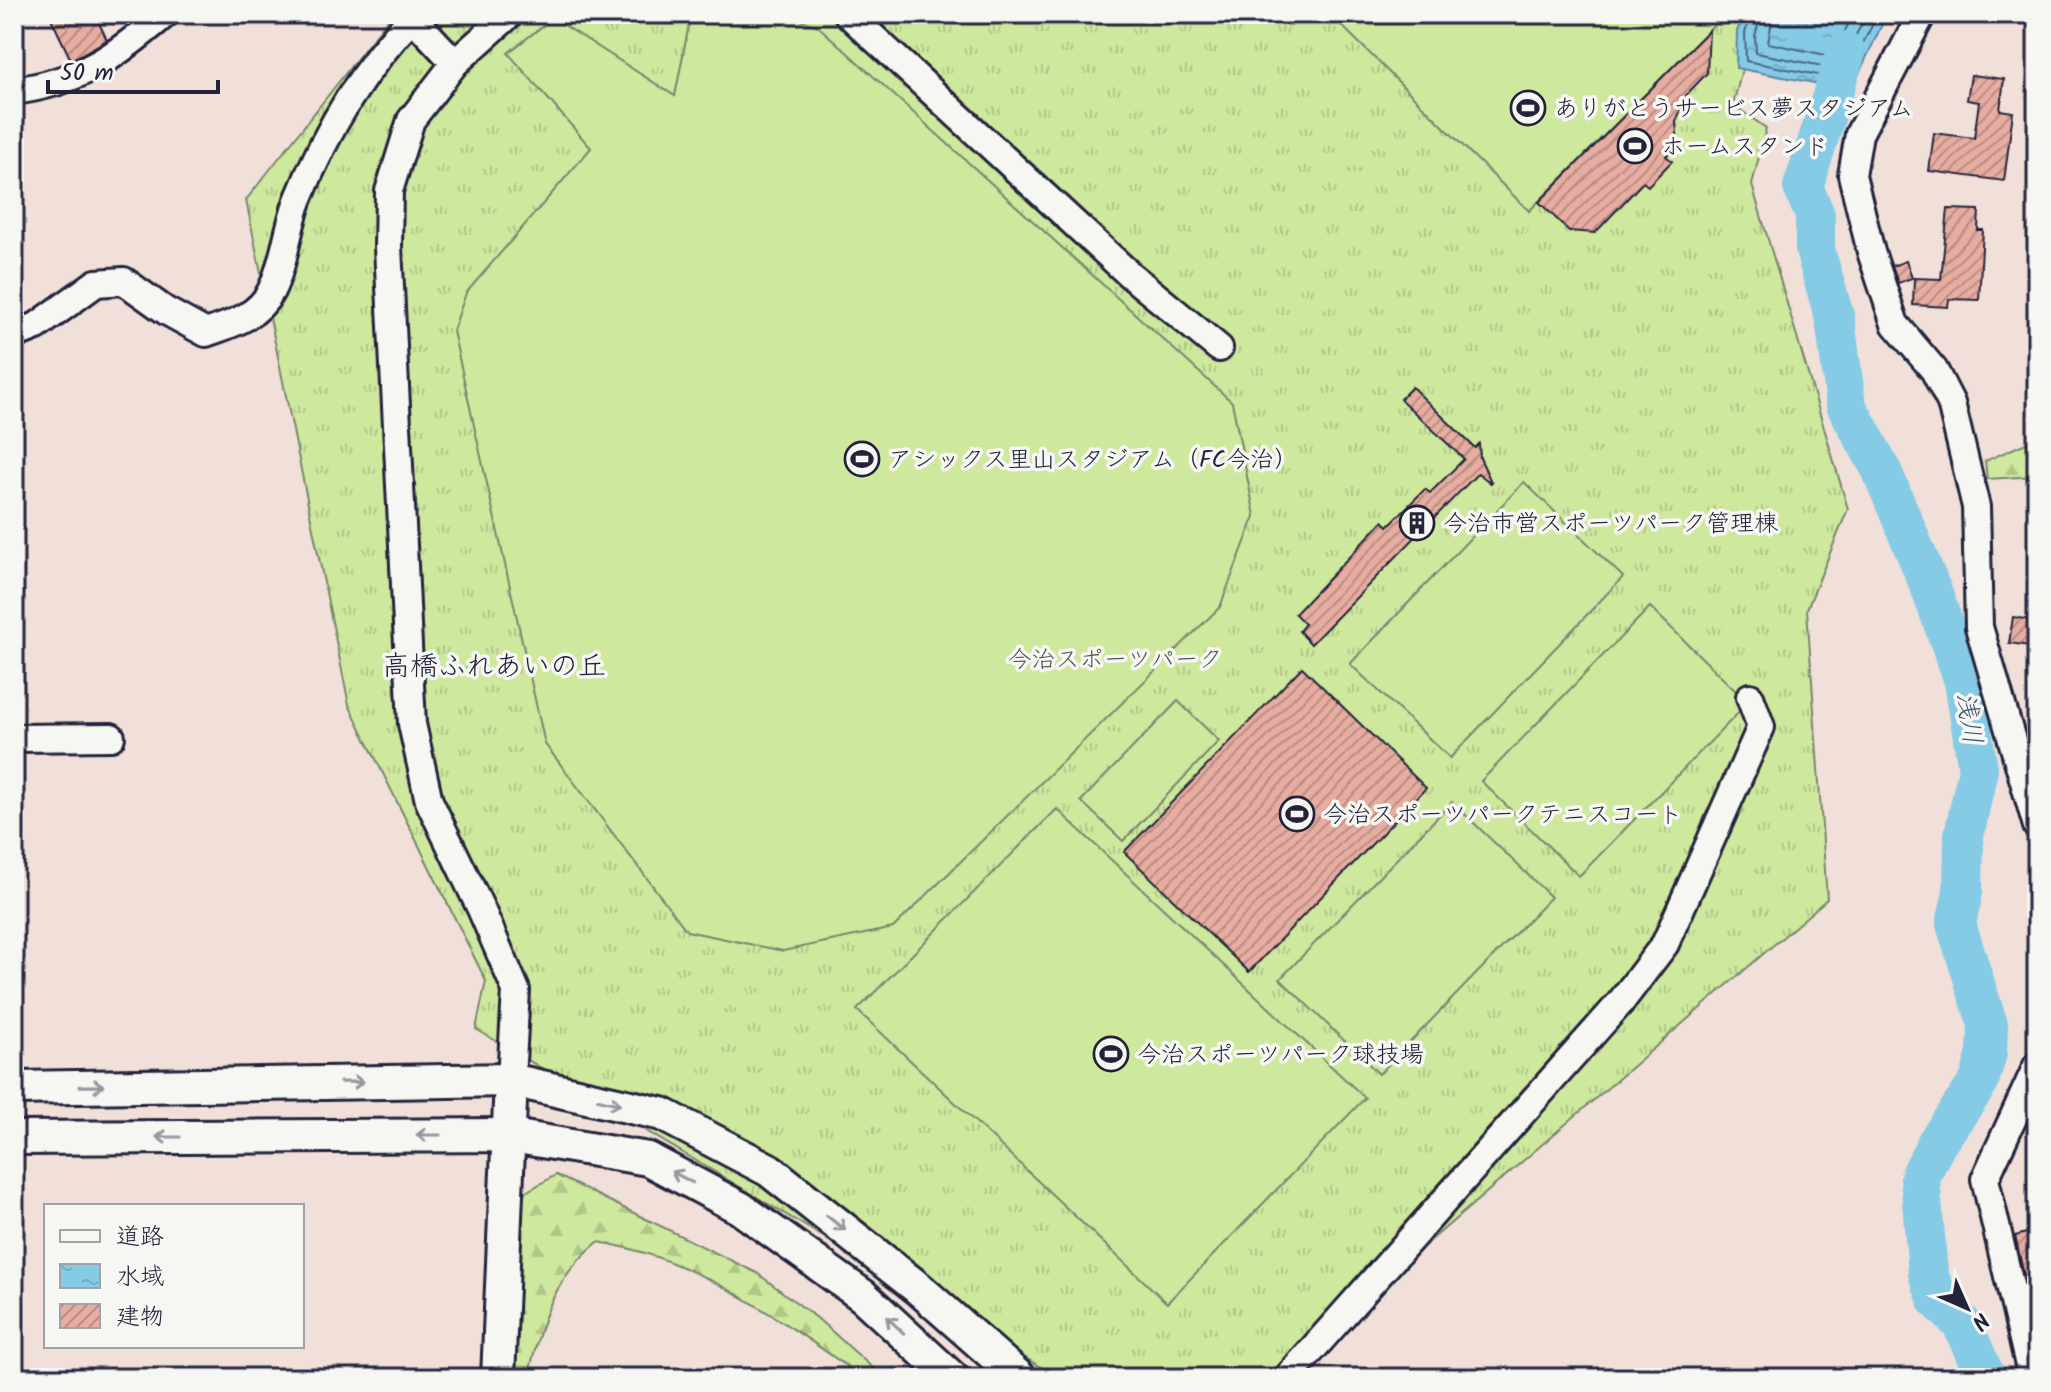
<svg xmlns="http://www.w3.org/2000/svg" width="2051" height="1392" font-family="Kalam,'Klee One',sans-serif">
<style>
.grass{fill:url(#grass-tufts);stroke:#78856c;stroke-width:2}
.forest{fill:url(#forest-firs);stroke:#78856c;stroke-width:2}
.pitch{fill:#cee89e;stroke:#78856c;stroke-width:2}
.water{fill:url(#water-ripples);stroke:#5d87a2;stroke-width:2}
.lines{fill:none;stroke-linecap:round;stroke-linejoin:round}
.shore{stroke:#4a667f;stroke-width:2}
.river{stroke:#85cbe6;stroke-width:40}
.building{fill:url(#building-hatch);stroke:#22223b;stroke-width:2}
.minor-casing{stroke:#22223b;stroke-width:32}
.tertiary-casing{stroke:#22223b;stroke-width:38}
.minor{stroke:#f6f6f2;stroke-width:26}
.tertiary{stroke:#f6f6f2;stroke-width:32}
.oneway{stroke:#9797a0}
.labels{text-anchor:middle;stroke-width:7;stroke-linejoin:round;paint-order:stroke}
.poi-label{font-size:24px;fill:#22223b;stroke:#f6f6f2;text-anchor:start}
.park-label{font-size:24px;fill:#4d5454;stroke:#f6f6f2}
.water-label{font-size:26px;font-style:italic;fill:#40556e;stroke:#f6f6f2}
.quarter-label{font-size:28px;fill:#22223b;stroke:#f6f6f2}
</style>
<defs>
<pattern id="grass-tufts" width="24" height="20" patternUnits="userSpaceOnUse" patternTransform="scale(2)"><rect width="24" height="20" fill="#cee89e"/><path d="M3 7l-1-3M5 7V3M7 7l1-3M15 17l-1-3M17 17v-4M19 17l1-3" fill="none" stroke="#b1c789"/></pattern>
<pattern id="forest-firs" width="22" height="20" patternUnits="userSpaceOnUse" patternTransform="scale(2)"><rect width="22" height="20" fill="#cee89e"/><path d="M5 1l3.5 6h-7zM16 11l3.5 6h-7z" fill="#b1c789"/></pattern>
<pattern id="water-ripples" width="26" height="14" patternUnits="userSpaceOnUse" patternTransform="scale(2)"><rect width="26" height="14" fill="#85cbe6"/><path d="M2 4q2-2 4 0t4 0M15 11q2-2 4 0t4 0" fill="none" stroke="#73aec6"/></pattern>
<pattern id="building-hatch" width="6" height="6" patternUnits="userSpaceOnUse" patternTransform="scale(2)"><rect width="6" height="6" fill="#e6ada0"/><path d="M-1 1l2-2M0 6l6-6M5 7l2-2" fill="none" stroke="#ba8c84"/></pattern>
</defs>
<rect width="100%" height="100%" fill="#f1e0d9"/>
<filter id="ink" filterUnits="userSpaceOnUse"><feTurbulence type="fractalNoise" baseFrequency=".0125" numOctaves="2"/><feDisplacementMap in="SourceGraphic" scale="16" xChannelSelector="R" yChannelSelector="G"/><feConvolveMatrix kernelMatrix="1 2 1 2 8 2 1 2 1" color-interpolation-filters="sRGB"/></filter>
<g filter="url(#ink)">
<path class="grass" d="M 392,14 L 1756,14 L 1733,105 L 1766,128 L 1752,185 L 1848,509 L 1807,609 L 1827,899 L 1271,1378 L 1059,1378 L 476,1029 L 486,981 L 349,705 L 246,200 Z"/>
<g class="forest">
<path d="M 2037,438 L 2037,476 L 1987,479 L 1985,461 Z"/>
<path d="M 556,1175 L 757,1273 L 817,1318 L 884,1378 L 863,1378 C 785,1322 695,1257 598,1242 C 552,1279 541,1323 528,1378 L 507,1378 L 515,1198 Z"/>
</g>
<g class="pitch">
<path d="M 691,14 L 785,14 L 818,26 L 1232,402 L 1255,516 L 1220,607 L 893,928 L 783,951 L 687,931 L 545,744 L 453,331 L 466,293 L 591,148 L 508,53 L 553,18 L 675,96 Z"/>
<path d="M 1330,14 L 1725,14 L 1529,211 Z"/>
<path d="M 1524,482 L 1623,577 L 1450,758 L 1350,664 Z"/>
<path d="M 1650,607 L 1748,703 L 1579,876 L 1481,781 Z"/>
<path d="M 1178,701 L 1219,741 L 1123,841 L 1081,801 Z"/>
<path d="M 1452,802 L 1551,897 L 1379,1074 L 1280,979 Z"/>
<path d="M 1057,809 L 1365,1098 L 1167,1303 L 857,1010 Z"/>
</g>
<path class="water" d="M 1745,14 L 1887,14 L 1851,90 L 1736,68 L 1737,31 Z"/>
<g class="lines">
<g class="shore">
<path d="M 1751,14 L 1745,33 L 1746,61 L 1844,80 L 1878,14"/>
<path d="M 1761,14 L 1755,36 L 1756,53 L 1838,69 L 1867,14"/>
<path d="M 1773,14 L 1768,43 L 1831,56 L 1854,14"/>
</g>
<path class="river" d="M 1846,52 L 1803,187 L 1815,215 L 1815,250 L 1835,319 L 1846,405 L 1881,469 L 1931,589 L 1964,681 L 1978,769 L 1964,835 L 1963,892 L 1956,924 L 1988,1025 L 1987,1053 L 1979,1082 L 1936,1144 L 1920,1177 L 1928,1273 L 1938,1300 L 1962,1324 L 1986,1378"/>
</g>
<g class="building">
<path d="M 49,14 L 95,14 L 107,40 L 71,60 Z"/>
<path d="M 1709,30 L 1707,73 L 1687,94 L 1676,122 L 1678,144 L 1666,156 L 1672,161 L 1648,186 L 1643,182 L 1595,233 L 1569,231 L 1539,202 Z"/>
<path d="M 1971,75 L 2004,79 L 2000,110 L 2013,112 L 2004,181 L 1929,171 L 1934,133 L 1974,138 L 1979,102 L 1967,100 Z"/>
<path d="M 1948,209 L 1979,210 L 1978,230 L 1983,230 L 1979,300 L 1949,299 L 1948,307 L 1913,305 L 1914,278 L 1941,279 Z"/>
<path d="M 1906,261 L 1912,278 L 1898,283 L 1892,266 Z"/>
<path d="M 1412,387 L 1475,448 L 1479,444 L 1480,458 L 1492,484 L 1478,473 L 1311,644 L 1299,631 L 1305,624 L 1295,614 L 1383,521 L 1388,526 L 1425,489 L 1430,493 L 1464,459 L 1400,399 Z"/>
<path d="M 2013,617 L 2037,621 L 2037,647 L 2009,643 Z"/>
<path d="M 1302,667 L 1426,788 L 1249,972 L 1124,852 Z"/>
<path d="M 2030,1232 L 2037,1271 L 2024,1275 L 2015,1236 Z"/>
</g>
<g class="lines">
<g class="minor-casing">
<g id="minor">
<path d="M 848,14 L 1129,274 L 1219,348"/>
<path d="M 1922,14 L 1859,134 L 1852,175 L 1871,252 L 1895,324 L 1934,370 L 1951,403 L 1976,507 L 1979,627 L 2037,826"/>
<path d="M 413,18 L 455,63 L 411,120 L 389,191 L 388,247 L 412,724 L 429,801 L 481,909 L 516,990 L 511,1080"/>
<path d="M 455,63 L 510,14"/>
<path d="M 14,91 C 80,82 115,57 165,14"/>
<path d="M 14,335 L 37,326 L 96,283 L 124,281 L 166,311 L 206,333 C 231,324 258,317 271,291 C 285,263 287,228 299,198 C 328,127 363,68 416,14"/>
<path d="M 14,738 L 111,737"/>
<path d="M 1287,1378 L 1620,1003 L 1665,944 L 1761,727 L 1750,697"/>
<path d="M 2032,1378 L 1985,1179 L 2037,1066"/>
</g>
</g>
<g class="tertiary-casing">
<g id="tertiary">
<path d="M 14,1088 L 511,1080 L 662,1114 L 769,1170 L 918,1288 L 1020,1378"/>
<path d="M 14,1138 L 506,1135 L 648,1159 L 740,1208 L 863,1296 L 952,1378"/>
<path d="M 498,1378 L 511,1080"/>
</g>
</g>
<use href="#minor" class="minor"/>
<use href="#tertiary" class="tertiary"/>
</g>
<defs><path id="oneway-shaft" d="M-6 0H5M1.5-3L5.5 0L1.5 3" fill="none" stroke-width="1.6" stroke-linecap="round" stroke-linejoin="round" transform="scale(2)"/></defs>
<g class="oneway">
<use href="#oneway-shaft" transform="translate(352 1082) rotate(-1)"/>
<use href="#oneway-shaft" transform="translate(92 1086) rotate(-1)"/>
<use href="#oneway-shaft" transform="translate(609 1102) rotate(13)"/>
<use href="#oneway-shaft" transform="translate(428 1135) rotate(180)"/>
<use href="#oneway-shaft" transform="translate(168 1137) rotate(180)"/>
<use href="#oneway-shaft" transform="translate(682 1177) rotate(-152)"/>
<use href="#oneway-shaft" transform="translate(836 1223) rotate(38)"/>
<use href="#oneway-shaft" transform="translate(895 1325) rotate(-137)"/>
</g>
</g>
<defs>
<g id="stadium-ring" transform="scale(1.8)"><circle r="9.5" fill="#f6f6f2" stroke="#22223b" stroke-width="1.5"/><path d="M0-5a6.5 5 0 1 0 0 10a6.5 5 0 1 0 0-10ZM-3.5-1.8h7v3.6h-7Z" fill="#22223b"/></g>
<g id="building-ring" transform="scale(1.8)"><circle r="9.5" fill="#f6f6f2" stroke="#22223b" stroke-width="1.5"/><path d="M-4-6H4V6H1V3H-1V6H-4ZM-2.5-4.3h1.7v1.8h-1.7ZM.8-4.3h1.7v1.8H.8ZM-2.5-1h1.7V.8h-1.7ZM.8-1h1.7V.8H.8Z" fill="#22223b"/></g>
</defs>
<g fill-rule="evenodd">
<use href="#stadium-ring" x="1528" y="108"/>
<use href="#stadium-ring" x="1635" y="146"/>
<use href="#stadium-ring" x="862" y="459"/>
<use href="#building-ring" x="1417" y="523"/>
<use href="#stadium-ring" x="1297" y="814"/>
<use href="#stadium-ring" x="1111" y="1054"/>
</g>
<g class="labels">
<g class="poi-label">
<text x="1554" y="116">ありがとうサービス夢スタジアム</text>
<text x="1661" y="154">ホームスタンド</text>
<text x="888" y="467">アシックス里山スタジアム（FC今治）</text>
<text x="1443" y="531">今治市営スポーツパーク管理棟</text>
<text x="1323" y="822">今治スポーツパークテニスコート</text>
<text x="1137" y="1062">今治スポーツパーク球技場</text>
</g>
<g class="park-label">
<text x="1115" y="667">今治スポーツパーク</text>
</g>
<g class="water-label">
<text transform="translate(1970 718) rotate(81)" y="9">浅川</text>
</g>
<g class="quarter-label">
<text x="494" y="675">高橋ふれあいの丘</text>
</g>
</g>
<rect width="2051" height="1392" fill="none" stroke="#f6f6f2" stroke-width="48"/>
<rect x="24" y="24" width="2003" height="1344" fill="none" stroke="#22223b" stroke-width="3" filter="url(#ink)"/>
<rect x="44" y="1204" width="260" height="144" fill="#f6f6f2" stroke="#a1a1a9" stroke-width="2"/>
<rect x="60" y="1230" width="40" height="12" fill="#f6f6f2" stroke="#a1a1a9" stroke-width="2"/>
<text x="116" y="1244" font-size="24" fill="#22223b">道路</text>
<rect x="60" y="1264" width="40" height="24" fill="url(#water-ripples)" stroke="#a1a1a9" stroke-width="2"/>
<text x="116" y="1284" font-size="24" fill="#22223b">水域</text>
<rect x="60" y="1304" width="40" height="24" fill="url(#building-hatch)" stroke="#a1a1a9" stroke-width="2"/>
<text x="116" y="1324" font-size="24" fill="#22223b">建物</text>
<g transform="translate(1967 1308) rotate(135)" stroke="#f6f6f2" stroke-width="6" paint-order="stroke">
<path d="M0-6L14 30L0 20L-14 30Z" fill="#22223b"/>
<text y="-12" font-size="22" font-weight="bold" text-anchor="middle" fill="#22223b">N</text>
</g>
<path d="M48 80v12h170v-12" fill="none" stroke="#22223b" stroke-width="4"/>
<text x="60" y="80" font-size="24" fill="#22223b" stroke="#f6f6f2" stroke-width="6" paint-order="stroke">50 m</text>
</svg>
